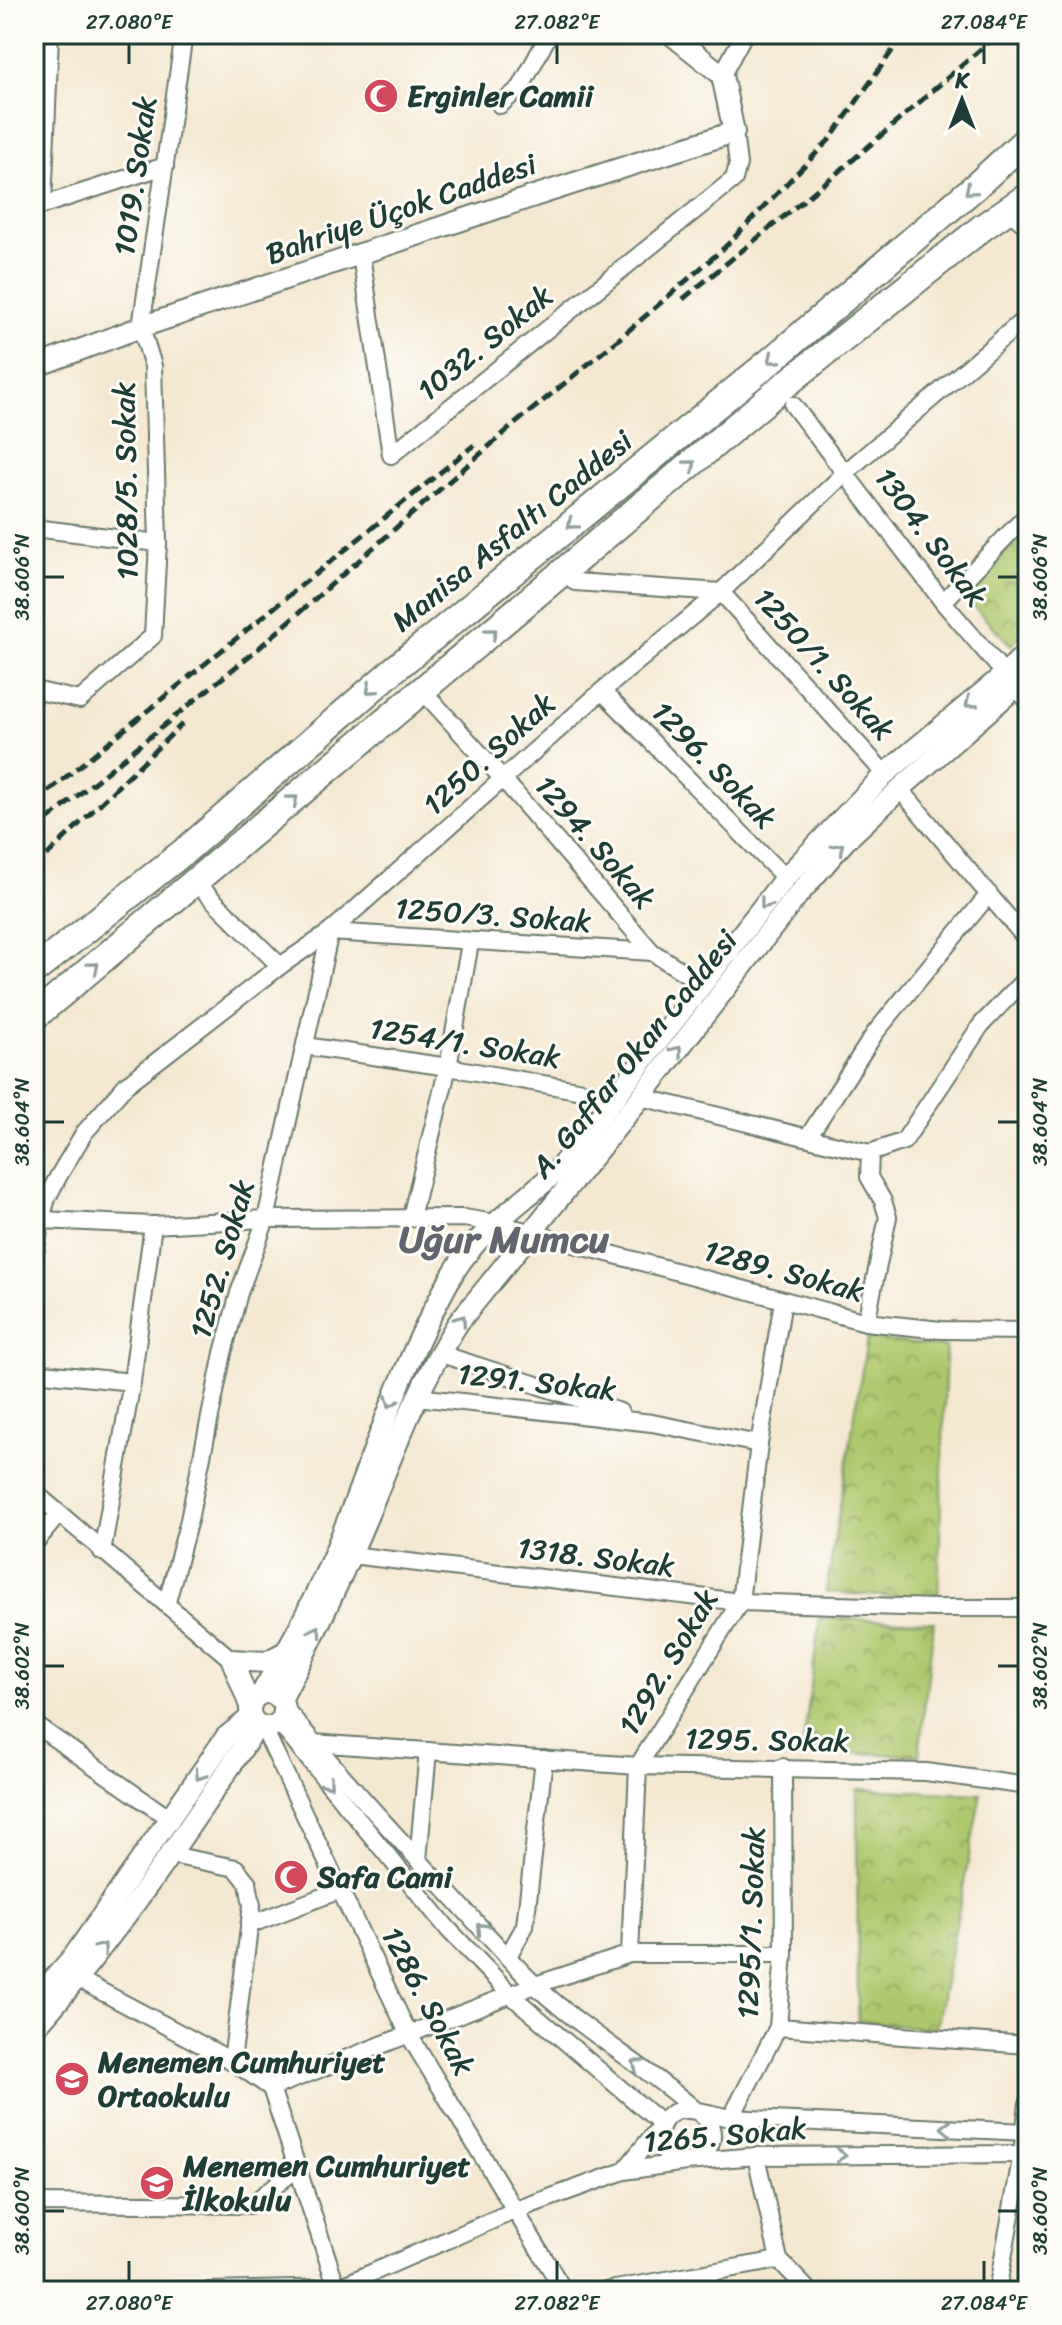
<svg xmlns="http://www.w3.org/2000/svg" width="1062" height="2325" viewBox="0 0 1062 2325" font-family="Sriracha,sans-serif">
<defs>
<pattern id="park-crowns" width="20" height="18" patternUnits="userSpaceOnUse" patternTransform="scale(2)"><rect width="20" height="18" fill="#aec76d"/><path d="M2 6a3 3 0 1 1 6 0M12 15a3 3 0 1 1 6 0" fill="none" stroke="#8da35a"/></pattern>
</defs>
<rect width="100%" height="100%" fill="#fdfcf7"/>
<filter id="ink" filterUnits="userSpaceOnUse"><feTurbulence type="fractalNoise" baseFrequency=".0125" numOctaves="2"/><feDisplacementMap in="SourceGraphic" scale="16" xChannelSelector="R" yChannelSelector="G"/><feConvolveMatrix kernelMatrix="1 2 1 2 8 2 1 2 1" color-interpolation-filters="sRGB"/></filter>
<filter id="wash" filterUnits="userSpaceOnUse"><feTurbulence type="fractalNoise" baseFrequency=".006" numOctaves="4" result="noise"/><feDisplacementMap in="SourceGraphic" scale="32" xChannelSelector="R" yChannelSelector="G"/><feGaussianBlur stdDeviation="1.8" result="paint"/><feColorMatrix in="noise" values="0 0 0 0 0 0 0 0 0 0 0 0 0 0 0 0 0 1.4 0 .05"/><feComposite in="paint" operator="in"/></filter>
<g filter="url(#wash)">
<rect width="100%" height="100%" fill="#f4e8d1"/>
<!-- park -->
<g fill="url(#park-crowns)" stroke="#668250" stroke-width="2">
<polygon points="1028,529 1028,628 1011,645 963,596"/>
<polygon points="867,1339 946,1347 938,1600 826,1592"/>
<polygon points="820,1618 934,1622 919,1755 802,1752"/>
<polygon points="857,1789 981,1794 936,2029 858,2021"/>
</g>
</g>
<g filter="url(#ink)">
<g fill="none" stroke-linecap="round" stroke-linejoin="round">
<!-- minor casing -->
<g stroke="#6a796b" stroke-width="20">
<g id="minor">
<polyline points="722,75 744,34"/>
<polyline points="500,105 521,87 549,34"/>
<polyline points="43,205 50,34"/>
<polyline points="34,208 165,166"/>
<polyline points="1006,209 1028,227"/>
<polyline points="361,255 391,455 734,179 738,164 734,132"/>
<polyline points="793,405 943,602 1028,701"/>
<polyline points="34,528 158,543"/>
<polyline points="575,582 721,592 885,774"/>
<polyline points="943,602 1028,514"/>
<polyline points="34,690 80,700 153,636 158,543 153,366 141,327 184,34"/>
<polyline points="423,691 503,779 652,952 701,983"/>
<polyline points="602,691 785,878"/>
<polyline points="900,789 1028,941"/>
<polyline points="195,882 280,966"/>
<polyline points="330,932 652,952"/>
<polyline points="305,1046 448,1067 616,1097"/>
<polyline points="641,1097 870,1153 869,1177 883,1201 888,1217 866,1322"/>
<polyline points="808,1137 875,1033 989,894"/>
<polyline points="870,1153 904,1141 981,1025 1028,976"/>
<polyline points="411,1217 448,1067 470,943"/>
<polyline points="41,1220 153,1225 266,1219 464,1218 495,1223 866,1322 941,1330 1028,1331"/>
<polyline points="34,1259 41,1220 47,1198 58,1177 84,1133 126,1085 280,966 330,932 602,691 721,592 846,472 1028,316"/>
<polyline points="438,1353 620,1412"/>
<polyline points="34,1372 132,1382 153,1225"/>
<polyline points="417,1397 652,1423 759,1444"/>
<polyline points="34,1492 232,1660"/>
<polyline points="34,1544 58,1515"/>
<polyline points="102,1552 132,1382"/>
<polyline points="351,1555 740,1602 935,1608 1028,1608"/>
<polyline points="167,1602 189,1520 223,1353 239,1293 266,1219 330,932"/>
<path d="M284,1707c52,64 108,125 165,186 28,30 56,63 86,92 49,46 107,79 158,123 6,5 13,9 17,17 9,20 -12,42 -33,35 -24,-7 -23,-42 1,-49 13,-4 39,5 53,7l297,14"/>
<polyline points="279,1723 448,1929 512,1996 662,2124 624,2171"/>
<polyline points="34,1724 170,1819"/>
<polyline points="263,1727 409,2035 564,2291"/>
<polyline points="313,1743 638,1766 926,1772 1028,1786"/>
<polyline points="171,1855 236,1868 248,1883 252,1905 232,2061"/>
<polyline points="418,1860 428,1751"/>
<polyline points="249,1925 340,1890"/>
<polyline points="630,1954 784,1954"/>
<polyline points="508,1956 525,1926 544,1759"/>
<polyline points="78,1979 232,2061 271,2088 535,1985 630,1954 638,1766 740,1602 759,1444 783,1301"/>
<polyline points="778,2027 1028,2045"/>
<polyline points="271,2088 338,2291"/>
<polyline points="731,2118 778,2027 784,1954 783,1767"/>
<polyline points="756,2156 779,2260"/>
<polyline points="34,2203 251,2205 296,2169"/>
<polyline points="779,2260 809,2291"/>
<polyline points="209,2291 337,2288 516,2210 624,2171 686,2162 756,2156 1028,2154"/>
<polyline points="604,2291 779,2260"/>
<polyline points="997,2291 1022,2154 1028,2103"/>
</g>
</g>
<!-- tertiary casing -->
<g stroke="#6a796b" stroke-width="24">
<g id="tertiary">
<polyline points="34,367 141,327 531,197 734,132 722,75 671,34"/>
<circle cx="267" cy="1710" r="17"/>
<path d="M261,1694c32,-52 60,-106 82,-162 29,-74 53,-149 89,-219 9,-17 18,-37 30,-53 26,-36 64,-61 97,-91l226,-291 100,-104 120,-100 23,-23"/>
<path d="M281,1700c31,-60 60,-121 86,-183 27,-66 52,-134 91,-194l183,-226 156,-201 48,-55 55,-52 128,-113"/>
<polyline points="250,1706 232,1660 266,1662 287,1651"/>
<polyline points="34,2001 74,1956 226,1737 251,1717"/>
<path d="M34,2029c84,-95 154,-199 224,-304"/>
</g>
</g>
<!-- trunk casing -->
<g stroke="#6a796b" stroke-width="30">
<g id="trunk">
<polyline points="34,971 186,850 397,667 773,359 977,185 1028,138"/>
<polyline points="34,1017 780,389 983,227 1028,196"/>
</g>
</g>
<!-- minor -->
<use href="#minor" stroke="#fff" stroke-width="16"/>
<!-- tertiary -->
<use href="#tertiary" stroke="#fff" stroke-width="20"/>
<!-- trunk -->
<use href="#trunk" stroke="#fff" stroke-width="26"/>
<!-- rail -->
<g stroke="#1f3d34" stroke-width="5" stroke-dasharray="12 6" stroke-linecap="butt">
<polyline points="683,299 854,159 998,34"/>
<polyline points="34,803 474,445"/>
<polyline points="34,831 259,648 511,427 620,338 724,248 831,138 904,34"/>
<polyline points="34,868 182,724"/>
</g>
</g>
<!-- one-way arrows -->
<defs><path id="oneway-chevron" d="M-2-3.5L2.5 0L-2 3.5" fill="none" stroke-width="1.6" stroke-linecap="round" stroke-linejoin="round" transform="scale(2)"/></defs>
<g stroke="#8f9e9a">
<use href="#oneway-chevron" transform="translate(970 190) rotate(139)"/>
<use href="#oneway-chevron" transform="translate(773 359) rotate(140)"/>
<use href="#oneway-chevron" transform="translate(691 465) rotate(-40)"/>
<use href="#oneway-chevron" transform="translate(572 524) rotate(141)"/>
<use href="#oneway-chevron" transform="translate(492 633) rotate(-40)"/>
<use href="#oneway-chevron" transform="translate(371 689) rotate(139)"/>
<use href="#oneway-chevron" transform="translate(970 703) rotate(140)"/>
<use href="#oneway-chevron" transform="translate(293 800) rotate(-40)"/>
<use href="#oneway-chevron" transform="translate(839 848) rotate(-48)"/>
<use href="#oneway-chevron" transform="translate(765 904) rotate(128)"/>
<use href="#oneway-chevron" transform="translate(94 967) rotate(-40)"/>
<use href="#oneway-chevron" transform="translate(677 1051) rotate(-52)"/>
<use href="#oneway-chevron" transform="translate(461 1320) rotate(-54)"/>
<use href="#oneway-chevron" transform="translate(391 1402) rotate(111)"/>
<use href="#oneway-chevron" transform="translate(316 1631) rotate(-65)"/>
<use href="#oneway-chevron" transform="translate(200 1775) rotate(124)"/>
<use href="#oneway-chevron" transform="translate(328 1783) rotate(51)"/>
<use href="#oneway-chevron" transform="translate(482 1928) rotate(-133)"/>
<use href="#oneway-chevron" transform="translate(102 1948) rotate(-53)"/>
<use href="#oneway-chevron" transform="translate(637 2064) rotate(-143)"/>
<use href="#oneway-chevron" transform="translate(946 2128) rotate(-178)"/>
<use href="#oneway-chevron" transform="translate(841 2155)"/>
</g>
</g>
<!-- ticks -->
<path fill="none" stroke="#1f3d34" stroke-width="3" d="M129,44v20M557,44v20M984,44v20M44,577h20M998,577h20M44,1122h20M998,1122h20M44,1666h20M998,1666h20M44,2211h20M998,2211h20M129,2261v20M557,2261v20M984,2261v20"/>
<!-- icons -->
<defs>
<g id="mosque-disc" transform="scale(1.8)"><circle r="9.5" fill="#d1495b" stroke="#fdfcf7"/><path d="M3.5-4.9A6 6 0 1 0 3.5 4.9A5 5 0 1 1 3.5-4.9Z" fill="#fff"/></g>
<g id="school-disc" transform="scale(1.8)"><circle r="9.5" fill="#d1495b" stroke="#fdfcf7"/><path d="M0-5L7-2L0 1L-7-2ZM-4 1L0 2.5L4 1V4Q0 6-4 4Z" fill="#fff"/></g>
</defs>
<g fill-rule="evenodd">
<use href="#mosque-disc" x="381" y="96"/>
<use href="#mosque-disc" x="291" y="1877"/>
<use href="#school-disc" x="72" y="2079"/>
<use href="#school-disc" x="157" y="2183"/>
</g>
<g text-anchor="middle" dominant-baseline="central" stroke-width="6" stroke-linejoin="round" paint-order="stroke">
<!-- poi labels -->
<g font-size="30" font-weight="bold" fill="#1f3d34" stroke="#fdfcf7" text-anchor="start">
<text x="407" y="96">Erginler Camii</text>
<text x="317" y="1877">Safa Cami</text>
<text x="98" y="2062">Menemen Cumhuriyet<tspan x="98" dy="34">Ortaokulu</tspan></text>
<text x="183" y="2166">Menemen Cumhuriyet<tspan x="183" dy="34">İlkokulu</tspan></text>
</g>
<!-- street labels -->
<g font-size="30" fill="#1f3d34" stroke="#fdfcf7">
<text transform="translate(135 176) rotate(-82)">1019. Sokak</text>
<text transform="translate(401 209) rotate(-19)">Bahriye Üçok Caddesi</text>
<text transform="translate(485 343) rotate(-39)">1032. Sokak</text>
<text transform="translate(126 481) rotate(-91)">1028/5. Sokak</text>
<text transform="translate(512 531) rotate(-39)">Manisa Asfaltı Caddesi</text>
<text transform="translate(931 537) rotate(53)">1304. Sokak</text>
<text transform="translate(824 664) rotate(48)">1250/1. Sokak</text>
<text transform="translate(489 754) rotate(-42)">1250. Sokak</text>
<text transform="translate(714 765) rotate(46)">1296. Sokak</text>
<text transform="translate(595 842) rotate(49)">1294. Sokak</text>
<text transform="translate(493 915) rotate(4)">1250/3. Sokak</text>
<text transform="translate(465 1043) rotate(9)">1254/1. Sokak</text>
<text transform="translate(634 1054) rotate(-51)">A. Gaffar Okan Caddesi</text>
<text transform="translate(222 1259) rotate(-74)">1252. Sokak</text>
<text transform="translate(784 1271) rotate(15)">1289. Sokak</text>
<text transform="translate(537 1382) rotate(6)">1291. Sokak</text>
<text transform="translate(596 1557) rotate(7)">1318. Sokak</text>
<text transform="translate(668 1662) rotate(-59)">1292. Sokak</text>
<text transform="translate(767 1740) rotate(1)">1295. Sokak</text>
<text transform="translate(751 1923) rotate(-88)">1295/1. Sokak</text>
<text transform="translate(428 2001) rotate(62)">1286. Sokak</text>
<text transform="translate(725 2135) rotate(-5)">1265. Sokak</text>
</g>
<!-- district labels -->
<g font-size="38" font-weight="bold" fill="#61656d" stroke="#fdfcf7">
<text x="504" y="1239">Uğur Mumcu</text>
</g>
</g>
<!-- margin -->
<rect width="1062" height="2325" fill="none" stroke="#fdfcf7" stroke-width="88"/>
<!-- north arrow -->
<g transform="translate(962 100)" stroke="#fdfcf7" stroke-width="6" paint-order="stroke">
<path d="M0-6L14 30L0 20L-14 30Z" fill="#1f3d34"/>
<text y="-12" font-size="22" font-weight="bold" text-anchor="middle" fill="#1f3d34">K</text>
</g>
<rect x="44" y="44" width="974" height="2237" fill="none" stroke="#1f3d34" stroke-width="3"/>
<g font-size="20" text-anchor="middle" fill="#1f3d34">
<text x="129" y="29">27.080°E</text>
<text x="557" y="29">27.082°E</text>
<text x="984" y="29">27.084°E</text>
<text transform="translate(22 577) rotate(-90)" y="7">38.606°N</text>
<text transform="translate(1040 577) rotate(-90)" y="7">38.606°N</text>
<text transform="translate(22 1122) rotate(-90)" y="7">38.604°N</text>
<text transform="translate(1040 1122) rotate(-90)" y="7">38.604°N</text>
<text transform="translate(22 1666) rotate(-90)" y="7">38.602°N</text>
<text transform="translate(1040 1666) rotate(-90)" y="7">38.602°N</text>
<text transform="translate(22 2211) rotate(-90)" y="7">38.600°N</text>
<text transform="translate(1040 2211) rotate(-90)" y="7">38.600°N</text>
<text x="129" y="2310">27.080°E</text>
<text x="557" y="2310">27.082°E</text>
<text x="984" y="2310">27.084°E</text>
</g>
</svg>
